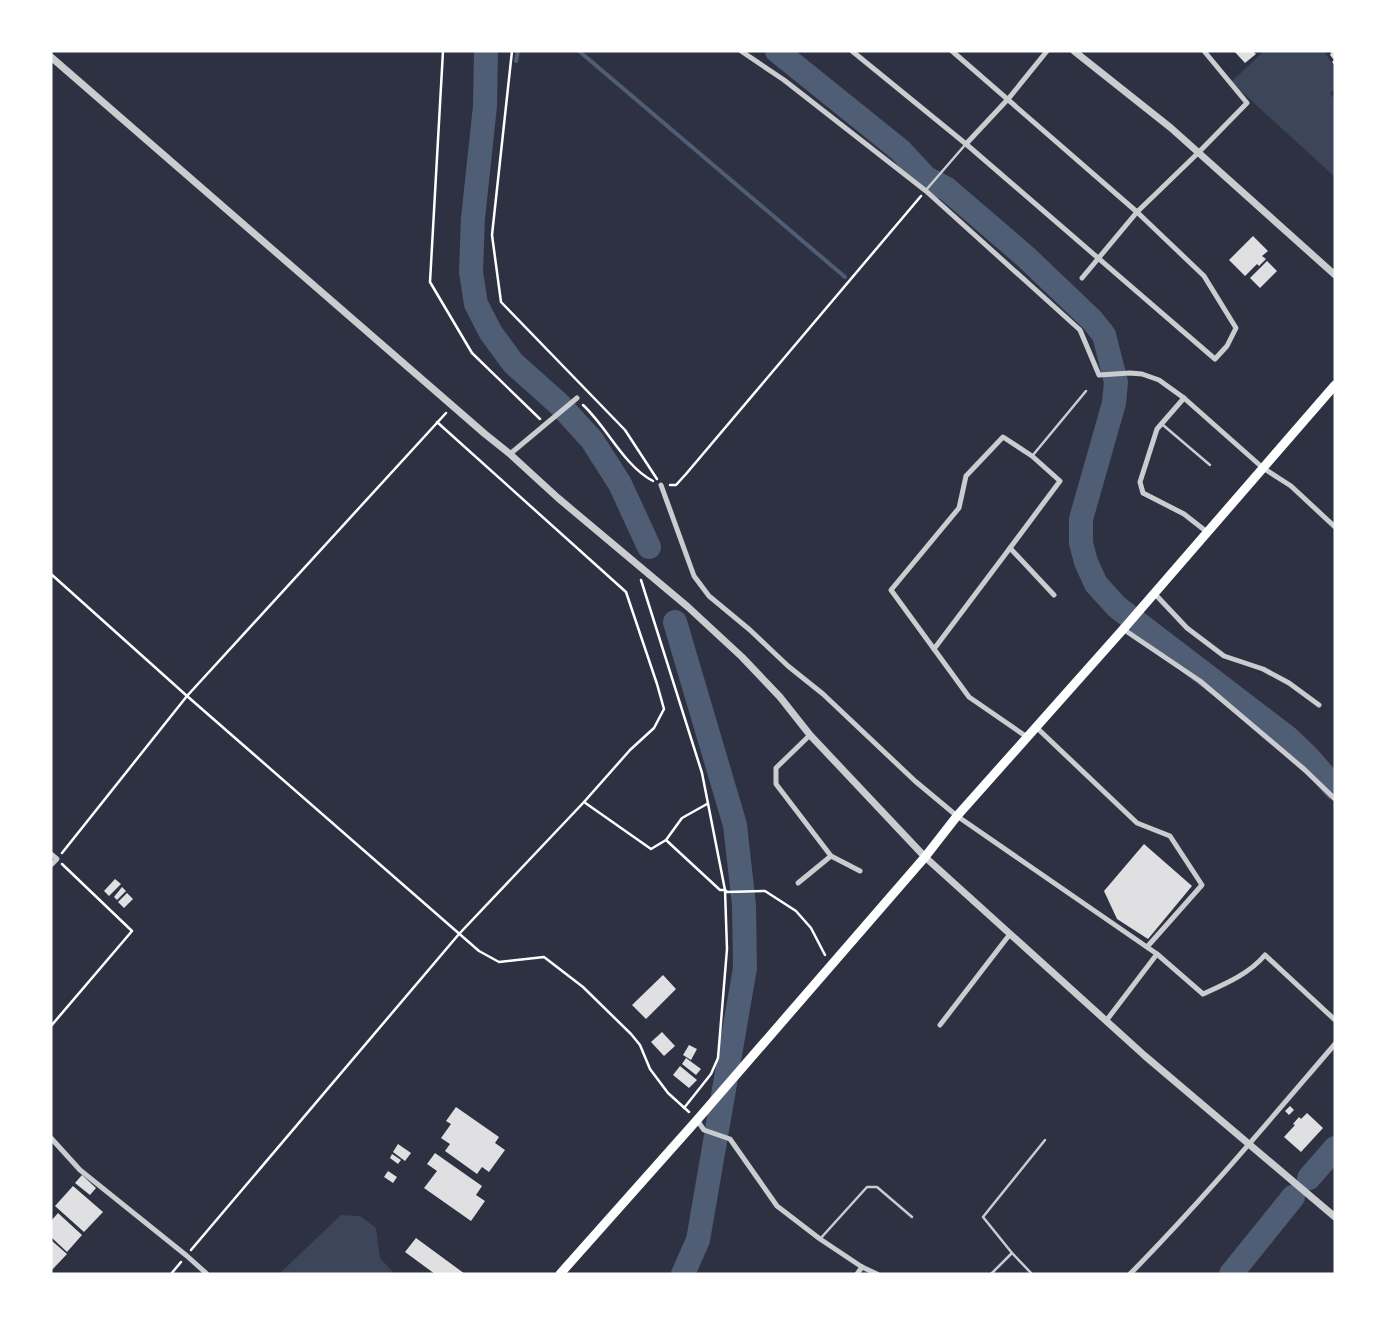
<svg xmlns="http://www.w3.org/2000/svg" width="1386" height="1325" viewBox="0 0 1386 1325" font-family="'Space Grotesk',sans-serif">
<rect width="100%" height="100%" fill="#2d3142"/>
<!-- green -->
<g fill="#3c4559">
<polygon points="1264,51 1324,51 1335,68 1335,88 1330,94 1335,99 1335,177 1231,82"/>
<polygon points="341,1215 360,1216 376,1228 380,1258 395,1274 279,1274"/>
</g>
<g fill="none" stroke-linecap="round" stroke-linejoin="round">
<!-- stream -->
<g stroke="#4f5d75" stroke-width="4">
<polyline points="579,51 845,277"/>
<polyline points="516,61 518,51"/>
</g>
<!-- river -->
<g stroke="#4f5d75" stroke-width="24">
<polyline points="486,51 485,106 473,218 471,272 476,304 491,333 513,363 560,405 592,440 620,484 649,547"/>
<polyline points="777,51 900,150 926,178 947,189 1026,257 1092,320 1104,335 1116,382 1114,403 1081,519 1081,543 1086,562 1096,584 1117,607 1287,737 1309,758 1335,788"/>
<polyline points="675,622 735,825 744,905 745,968 698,1240 683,1274"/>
<polyline points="1309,1178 1335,1148"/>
<polyline points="1231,1274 1293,1197"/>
</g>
</g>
<!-- building -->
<g fill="#e0e0e3">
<polygon points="1234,51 1253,51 1256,54 1245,63"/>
<polygon points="1330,51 1335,51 1335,66 1332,62 1334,60 1330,55 1331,53"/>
<polygon points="1253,236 1268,251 1262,256 1266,259 1259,266 1257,264 1245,276 1229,260"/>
<polygon points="1267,261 1277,271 1260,288 1250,278"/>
<polygon points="1144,844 1192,886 1148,939 1117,919 1104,891"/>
<polygon points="115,879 121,884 109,896 104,891"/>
<polygon points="122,887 126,891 117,900 114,897"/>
<polygon points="127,893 133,899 124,908 118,902"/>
<polygon points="663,975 676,989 646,1019 632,1005"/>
<polygon points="662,1032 675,1046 664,1056 651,1042"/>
<polygon points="689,1045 697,1049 691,1060 683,1055"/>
<polygon points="686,1058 701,1069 696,1075 682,1064"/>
<polygon points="680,1066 697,1080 689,1088 673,1075"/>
<polygon points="1290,1106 1294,1110 1289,1115 1285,1111"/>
<polygon points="456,1107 499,1137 495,1143 505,1150 489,1172 482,1167 477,1174 445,1151 450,1144 441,1138 451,1124 446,1121"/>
<polygon points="1307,1113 1323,1128 1301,1152 1284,1137 1295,1125 1293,1124 1299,1117 1301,1119"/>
<polygon points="398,1144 411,1153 405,1161 393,1152"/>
<polygon points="435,1153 482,1186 476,1195 485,1201 471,1221 424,1188 437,1171 427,1164"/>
<polygon points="392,1154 401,1160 398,1164 390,1158"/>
<polygon points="388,1171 397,1177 393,1183 384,1177"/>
<polygon points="82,1175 96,1188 90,1195 75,1183"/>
<polygon points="73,1186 103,1212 84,1232 55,1206"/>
<polygon points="58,1213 82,1235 67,1252 51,1237 51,1221"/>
<polygon points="416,1238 465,1274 435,1274 405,1252"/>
<polygon points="51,1240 67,1254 51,1271"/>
</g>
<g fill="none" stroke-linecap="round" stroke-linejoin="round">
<!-- path -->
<g stroke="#fff" stroke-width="2.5">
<polyline points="443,51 430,282 472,353 540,419"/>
<polyline points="512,51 492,235 501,302 625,430 657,479"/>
<path d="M583,405c24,22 41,61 70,76"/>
<polyline points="670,485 676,485 686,474 921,196"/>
<polyline points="51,574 187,696 479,951 499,962 544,957 583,987 631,1034 640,1045 650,1069 668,1093 689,1112"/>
<polyline points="641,580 702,773 725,890 727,949 718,1058 711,1074 684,1108"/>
<polyline points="584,802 651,849 666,840 682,818 707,804"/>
<polyline points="666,840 720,890 725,890"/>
<polyline points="62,853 187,696 446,413"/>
<polyline points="725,890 727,892 765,891 796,911 811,928 825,955"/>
<polyline points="51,1026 132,931 62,864"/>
<polyline points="191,1250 459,934 584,802 630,750 654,728 664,709 657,684 626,592 437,422"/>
<polyline points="171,1274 181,1262"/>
</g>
<!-- service -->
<g stroke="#caccd0" stroke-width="2.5">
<polyline points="926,190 965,145"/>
<polyline points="1163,425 1210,465"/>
<polyline points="1033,455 1086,391"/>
<polyline points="820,1239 867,1187 877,1187 912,1217"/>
<polyline points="991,1274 1012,1253"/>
<polyline points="1032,1274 1012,1253 983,1217 1045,1140"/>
</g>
<!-- minor -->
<g stroke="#caccd0" stroke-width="5">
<polyline points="741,51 784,80 926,191 1080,330 1099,375 1130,373 1142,374 1159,380 1184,398 1263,468 1291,486 1335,527"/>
<polyline points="852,51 966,144 1215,359 1227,346 1236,328 1204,276 1137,212 952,51"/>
<polyline points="966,144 1009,98 1047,51"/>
<polyline points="1082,278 1137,212 1198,153 1247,103 1204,51"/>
<polyline points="1184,398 1157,429 1140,482 1143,493 1184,514 1207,532"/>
<polyline points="510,454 577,398"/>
<path d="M661,485l33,91 15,20 41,34 38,36 35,28 92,87 42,35 200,138 46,40c22,-10 46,-20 62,-39l70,65"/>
<polyline points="1154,593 1187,628 1224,656 1263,669 1289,683 1319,705"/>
<polyline points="1123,629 1200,681 1305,770 1335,799"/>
<polyline points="934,649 891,590 959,508 966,476 1003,437 1032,456 1060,481 1010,548"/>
<polyline points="1036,727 1137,823 1170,836 1202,885 1147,947"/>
<polyline points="810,735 776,768 776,784 831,856 860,871"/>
<polyline points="1027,737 969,697 934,649 1010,548 1054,595"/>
<polyline points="51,854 57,859 51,865"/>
<polyline points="798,883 831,856"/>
<polyline points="1106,1021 1157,954"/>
<polyline points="940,1025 1010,934"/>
<polyline points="697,1120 704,1130 730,1139 777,1206 820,1239 862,1267 877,1274"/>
<polyline points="51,1138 80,1170 187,1256 207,1274"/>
<polyline points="857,1274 862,1267"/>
<path d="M1130,1274c72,-73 138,-152 205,-230"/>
</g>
<!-- tertiary -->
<g stroke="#caccd0" stroke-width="7">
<polyline points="1074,51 1171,128 1335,275"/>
<polyline points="51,57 485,434 510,454 558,498 688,607 742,657 780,697 810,735 925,857 1145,1056 1335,1217"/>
</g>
<!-- primary -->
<polyline stroke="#fff" stroke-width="9" points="560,1274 697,1120 925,857 957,816 1126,626 1335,385"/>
</g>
<!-- border -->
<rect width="1386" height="1325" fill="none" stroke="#ffffff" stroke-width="105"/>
</svg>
